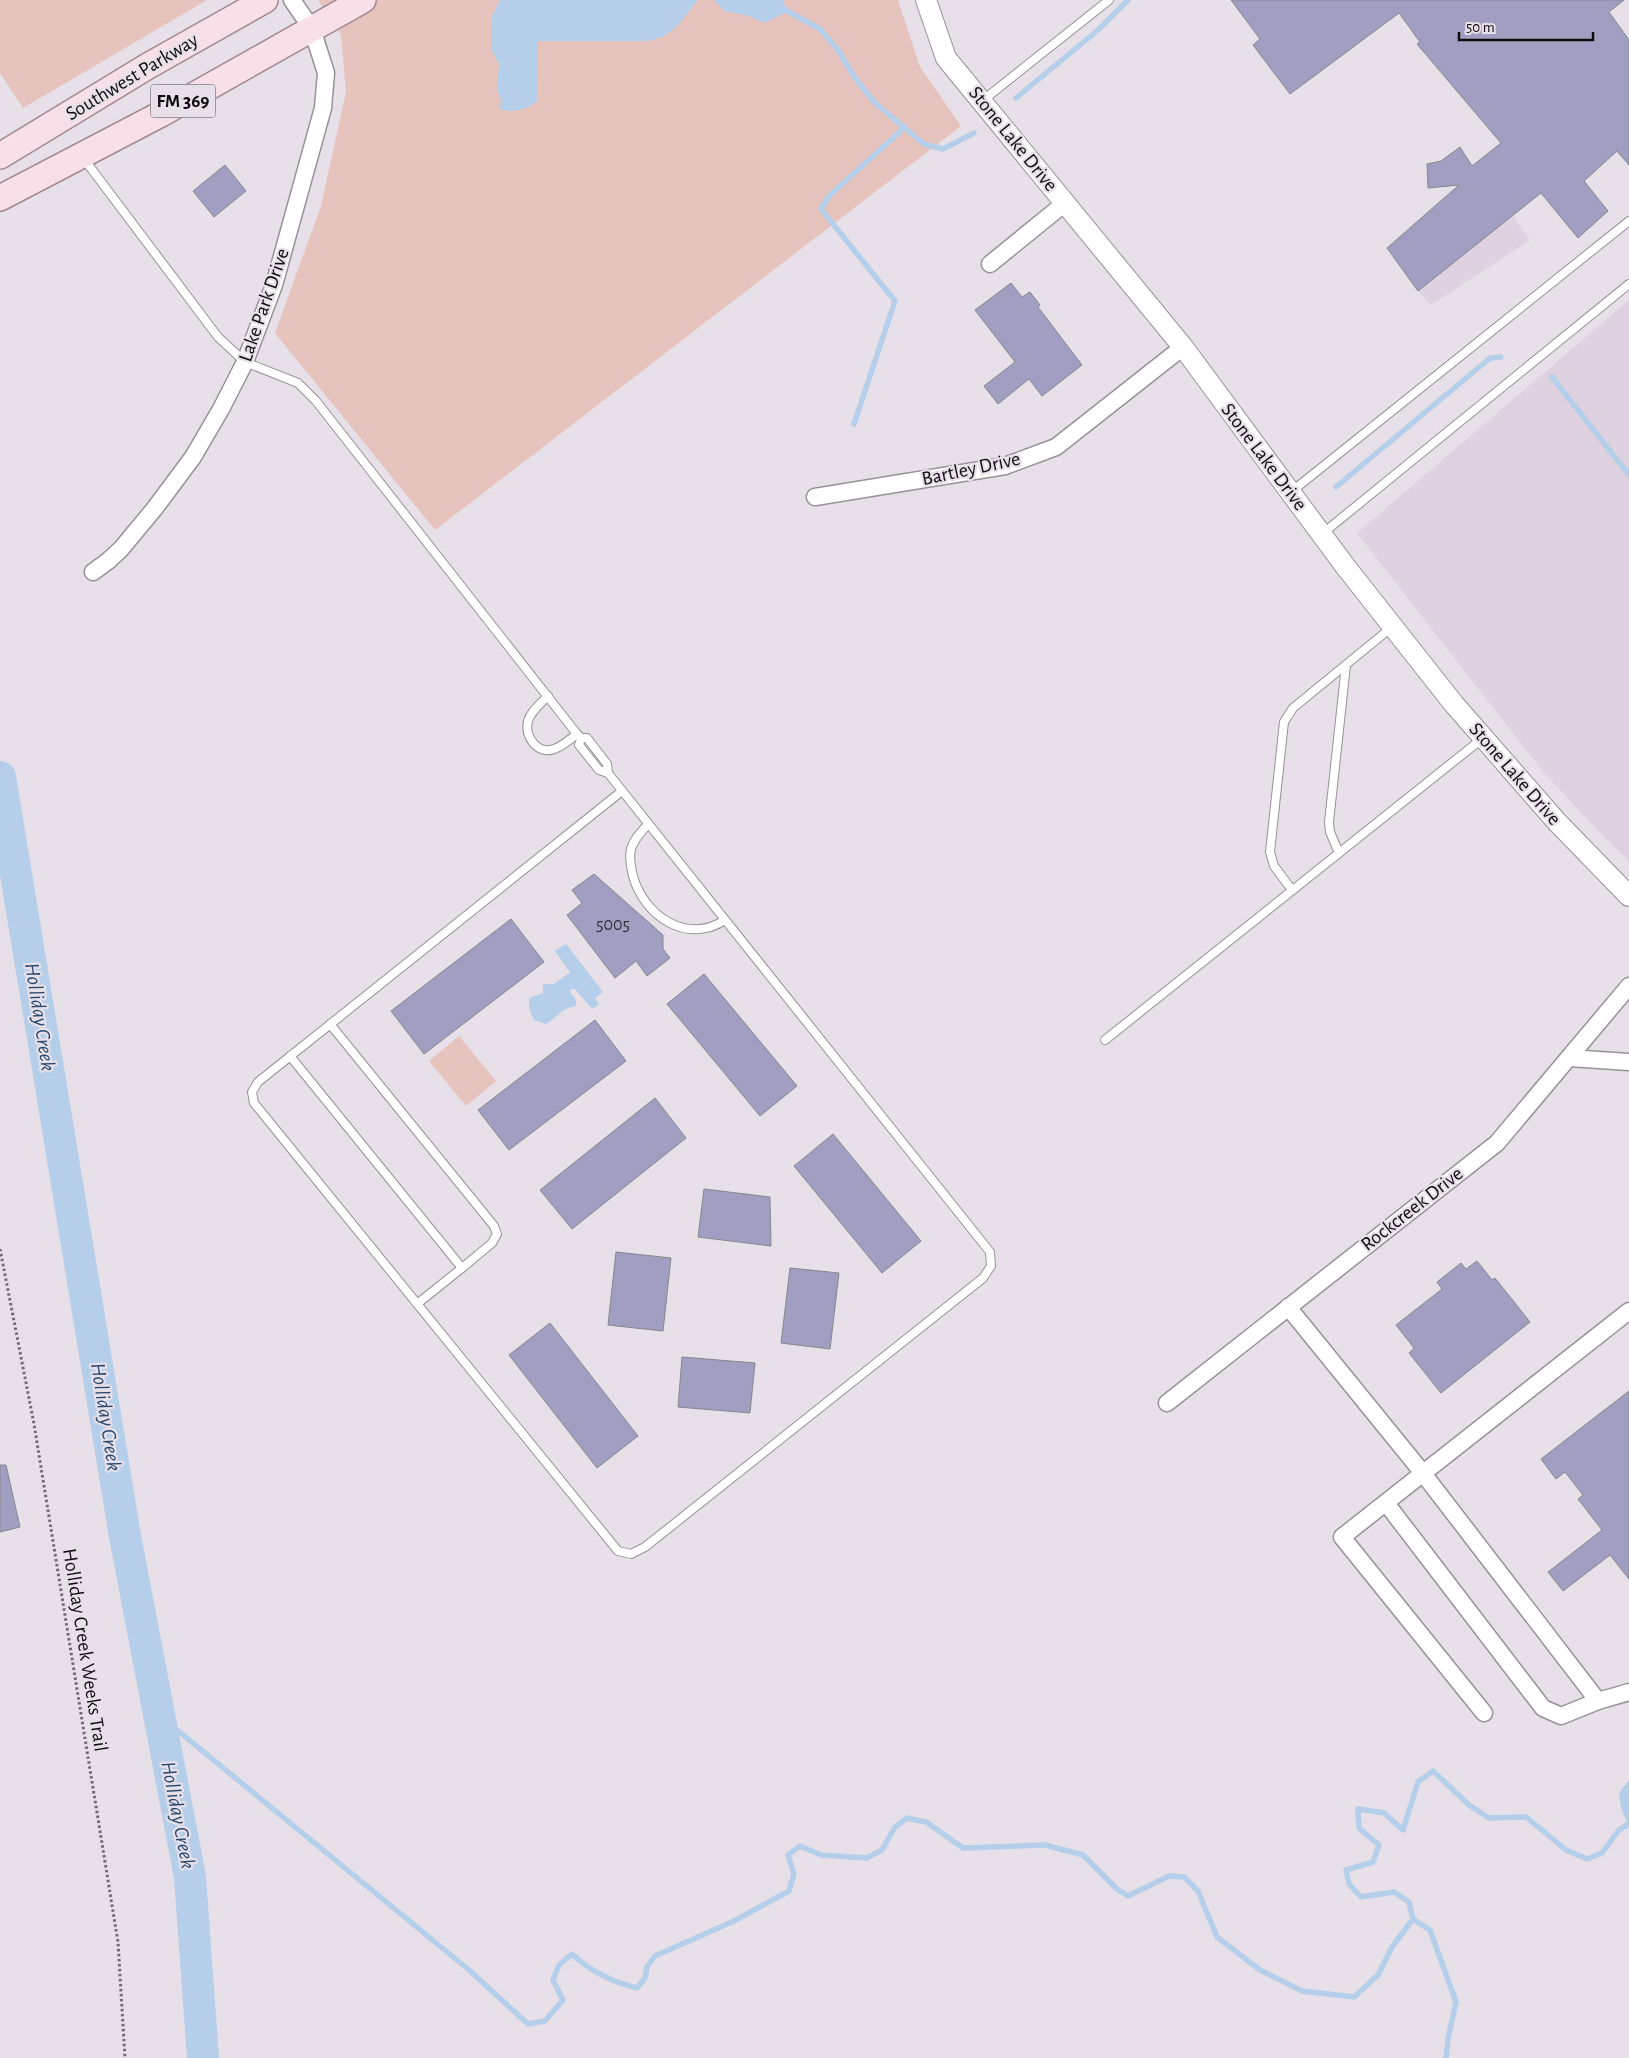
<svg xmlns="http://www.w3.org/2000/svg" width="1629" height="2058" viewBox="0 0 1629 2058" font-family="'Alegreya Sans',sans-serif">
<rect width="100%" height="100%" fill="#e7e0e8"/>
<!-- built -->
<g fill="#ded2e0">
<polygon points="1513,216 1530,240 1431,305 1418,291"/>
<polygon points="1629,300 1629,861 1602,835 1544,773 1357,533"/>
</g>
<!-- green -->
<g fill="#e6c3bc">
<polygon points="0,0 207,0 23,108 0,73"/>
<polygon points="318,0 898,0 920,67 961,126 435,530 275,333 321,206 346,92 341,35"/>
<polygon points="459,1036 496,1081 466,1106 429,1061"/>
</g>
<!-- water -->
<g fill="#b5ceea">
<path d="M500,0h198c-16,19 -24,37 -50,41h-110l-1,60c-9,8 -25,13 -37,8l1,-9 -4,-10 2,-26 -8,-15 1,-33z"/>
<polygon points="714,0 784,0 785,13 764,23 749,16 724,11"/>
<path d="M566,944l37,48 -8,6 4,6 -7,5 -17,-20h-4l-1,3 6,8v6c-16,3 -17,10 -30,18l-12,-4 -5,-11v-11l14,-5v-9h11l16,-12 -15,-21z"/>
<polygon points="1629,1780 1629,1827 1621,1808 1619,1793"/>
</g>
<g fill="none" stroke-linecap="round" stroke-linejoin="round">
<!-- stream -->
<g stroke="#b5ceea" stroke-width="5.5">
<polyline points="778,6 820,29 838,50 855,78 875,103 924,144 943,149 974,133"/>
<polyline points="1016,98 1098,30 1128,0"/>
<polyline points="1552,377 1629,475"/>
<polyline points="854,424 895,301 821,209 829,196 905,127"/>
<polyline points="1336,487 1490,358 1501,357"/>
<path d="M160,1716l309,254 59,54 17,-3 18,-21 -10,-20 6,-15 13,-11c18,17 41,28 65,34l8,-10 2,-11 8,-11 79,-35 55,-30 5,-17 -6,-19 12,-9 21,9 46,3 15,-8 13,-23 12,-9 19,4 37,26 82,-3 38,10 34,34 11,7 41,-20 15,1 14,14 19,46 43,33 42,21 52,6 24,-22 14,-28 21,-28 17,11 26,72 -8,37 -2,19"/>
<polyline points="1413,1919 1409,1902 1394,1892 1361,1897 1349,1884 1346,1870 1373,1862 1379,1845 1359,1828 1358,1809 1384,1813 1403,1830 1418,1782 1433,1771 1469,1805 1489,1818 1526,1817 1566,1850 1587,1859 1602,1853 1618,1831 1629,1823"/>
</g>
<!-- river -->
<polyline stroke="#b5ceea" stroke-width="32" points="0,777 125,1536 190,1877 203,2058"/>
</g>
<!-- building -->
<g fill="#a19fc1" stroke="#86868e">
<polygon points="1231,0 1624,0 1609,12 1629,40 1629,165 1617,151 1584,181 1608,211 1578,238 1541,193 1418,291 1387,248 1459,185 1428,188 1427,164 1441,161 1460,147 1472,166 1501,143 1417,44 1420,42 1399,13 1290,94 1253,45 1260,39"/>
<polygon points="225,165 246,191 214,217 193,191"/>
<polygon points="1011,283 1022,297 1030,292 1040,305 1038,307 1082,365 1042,396 1029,379 998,404 984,386 1015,362 975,310"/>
<polygon points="594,874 663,935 663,949 670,958 647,976 636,961 615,978 567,915 582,903 572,890"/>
<polygon points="511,919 544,962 424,1054 391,1011"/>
<polygon points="704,974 797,1086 760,1116 667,1004"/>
<polygon points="595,1020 626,1061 509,1150 478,1110"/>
<polygon points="655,1098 686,1138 572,1229 540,1190"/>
<polygon points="833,1134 921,1241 882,1273 794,1166"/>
<polygon points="704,1189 770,1197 771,1246 698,1237"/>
<polygon points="616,1252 671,1258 663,1331 608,1325"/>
<polygon points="1477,1261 1492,1280 1495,1278 1530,1322 1441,1393 1409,1353 1414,1348 1396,1325 1442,1289 1437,1282 1461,1263 1466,1269"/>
<polygon points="790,1268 839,1273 830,1349 781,1343"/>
<polygon points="550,1323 638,1436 597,1468 509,1355"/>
<polygon points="682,1357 755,1363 750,1413 678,1407"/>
<polygon points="1629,1391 1629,1579 1610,1555 1563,1591 1548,1572 1602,1530 1578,1499 1583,1495 1565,1472 1556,1479 1541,1459"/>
<polygon points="0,1465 6,1465 20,1527 0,1532"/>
</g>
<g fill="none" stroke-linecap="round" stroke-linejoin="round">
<!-- service casing -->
<g stroke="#979198" stroke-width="10">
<g id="service">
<polyline points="982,101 1109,0"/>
<polyline points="84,159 218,337 245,362 298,383 316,401 577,734 581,738 587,738 607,764 608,773 990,1252 991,1266 983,1278 645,1547 631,1554 618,1551 254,1103 252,1092 258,1082 622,791"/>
<polyline points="1291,492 1629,221"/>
<polyline points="1322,534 1629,284"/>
<path d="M548,696c-7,7 -17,15 -20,25 -4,16 10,34 26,28 9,-3 16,-10 23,-15"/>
<polyline points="581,738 579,745 599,770 608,773"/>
<path d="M648,824c-7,8 -14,15 -17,25 -2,8 0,19 2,27 11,40 54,69 92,44"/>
<polyline points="1339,853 1330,832 1329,822 1346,665"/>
<polyline points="1292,890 1274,866 1270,852 1284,722 1293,708 1392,627"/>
<polyline points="330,1024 494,1226 497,1234 492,1243 462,1268"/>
<polyline points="1105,1040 1483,738"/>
<polyline points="290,1056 462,1268 417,1304"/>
</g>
</g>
<!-- minor casing -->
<g stroke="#979198" stroke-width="19">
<g id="minor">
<polyline points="990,264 1065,203"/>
<polyline points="815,497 1005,466 1056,447 1183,347"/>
<polyline points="93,572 108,561 121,549 155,508 193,457 221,409 245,362 274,285 323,108 326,73 312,29 292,0"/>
<polyline points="1569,1058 1629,1062"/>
<polyline points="1288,1307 1422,1472 1598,1701"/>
<polyline points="1167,1403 1497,1143 1629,986"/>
<polyline points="1386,1503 1543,1708 1561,1716 1598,1701 1629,1692"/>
<polyline points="1484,1713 1342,1537 1629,1311"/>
</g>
</g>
<!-- tertiary casing -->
<g stroke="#979198" stroke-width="22">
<polyline id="tertiary" points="926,0 946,58 1183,347 1345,566 1453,703 1557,822 1629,896"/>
</g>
<!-- primary casing -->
<g stroke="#a28891" stroke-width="28">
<g id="primary">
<polyline points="0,156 148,66 265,0"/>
<polyline points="0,198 161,114 363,0"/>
</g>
</g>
<!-- path -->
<polyline stroke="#6f6b70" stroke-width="3" stroke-dasharray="2.5 2.5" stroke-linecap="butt" points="0,1249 34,1424 118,1942 125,2058"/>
<!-- service -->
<use href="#service" stroke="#fff" stroke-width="8"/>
<!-- minor -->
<use href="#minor" stroke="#fff" stroke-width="16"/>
<!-- tertiary -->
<use href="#tertiary" stroke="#fff" stroke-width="20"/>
<!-- primary -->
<use href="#primary" stroke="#f8e0e8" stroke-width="25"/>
</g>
<g text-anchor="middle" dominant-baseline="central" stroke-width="4.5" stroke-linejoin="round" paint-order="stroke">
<!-- number labels -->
<g font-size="18" fill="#32303a">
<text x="613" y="925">5005</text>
</g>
<!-- shield labels -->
<rect fill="#e7e0e8" stroke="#4e4b4f" stroke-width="1" x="150.5" y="84.5" width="65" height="33" rx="4"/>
<g font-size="19" font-weight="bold" fill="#0d0b0d">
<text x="183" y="101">FM 369</text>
</g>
<!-- street labels -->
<g font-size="20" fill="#0d0b0d" stroke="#e7e0e8">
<text transform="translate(132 77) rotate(-31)">Southwest Parkway</text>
<text transform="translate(1013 139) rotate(51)">Stone Lake Drive</text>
<text transform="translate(264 305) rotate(-71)">Lake Park Drive</text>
<text transform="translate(1264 457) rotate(53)">Stone Lake Drive</text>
<text transform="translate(971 469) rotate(-12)">Bartley Drive</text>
<text transform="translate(1515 774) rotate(49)">Stone Lake Drive</text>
<text transform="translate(1412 1209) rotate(-38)">Rockcreek Drive</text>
<text transform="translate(85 1650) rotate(81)">Holliday Creek Weeks Trail</text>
</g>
<!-- water labels -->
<g font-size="21" font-style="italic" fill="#26486f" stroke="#e7e0e8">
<text transform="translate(40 1017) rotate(81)">Holliday Creek</text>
<text transform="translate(106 1417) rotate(81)">Holliday Creek</text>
<text transform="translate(178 1815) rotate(79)">Holliday Creek</text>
</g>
</g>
<!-- scale -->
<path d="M1459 32v8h134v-8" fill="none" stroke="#0d0b0d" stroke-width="2.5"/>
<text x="1466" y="32" font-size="15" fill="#0d0b0d" stroke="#e7e0e8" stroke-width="4" paint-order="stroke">50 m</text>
</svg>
